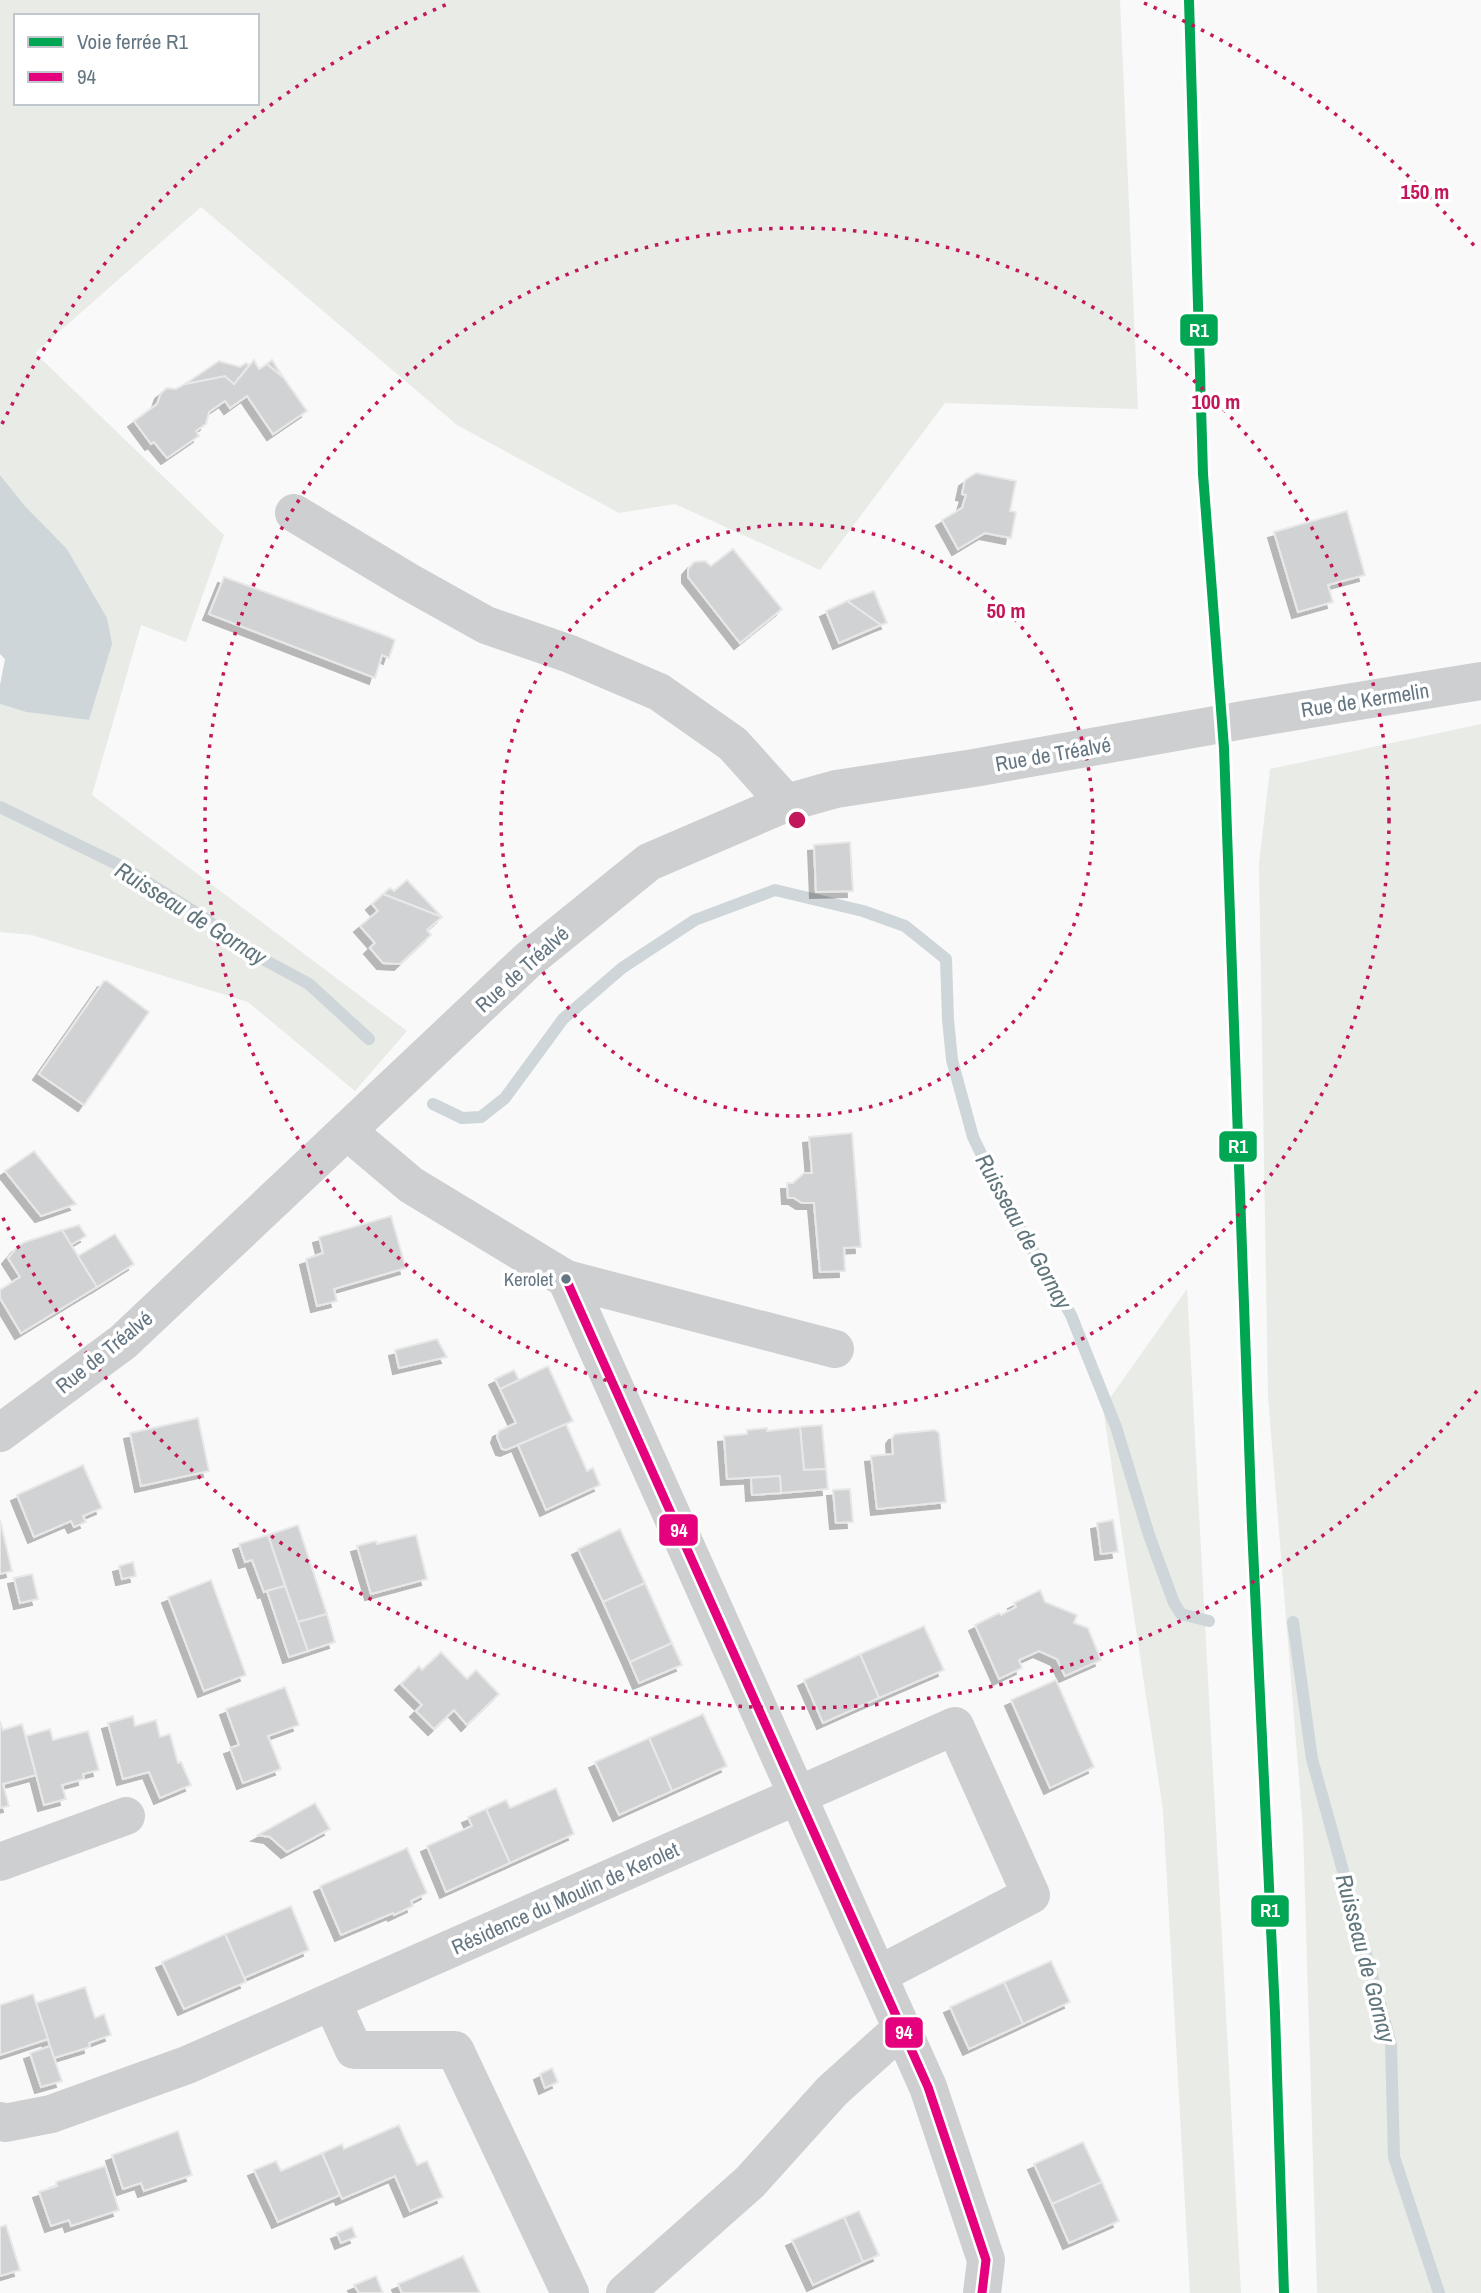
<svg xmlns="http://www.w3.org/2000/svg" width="1481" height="2293" viewBox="0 0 1481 2293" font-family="'Archivo Narrow',sans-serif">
<defs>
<filter id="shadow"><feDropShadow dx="-6" dy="6" stdDeviation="0" flood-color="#0004"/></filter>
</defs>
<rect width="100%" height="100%" fill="#f9f9f9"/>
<!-- green -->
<g fill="#e8ebe6" fill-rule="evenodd">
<path d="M0,0h1120l18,409 -193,-6 -125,167 -145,-66 -56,9 -162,-88 -256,-218 -166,146 189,182 -38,107 -45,-17 -49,170 315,236 -52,60 -107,-89 -216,-67 -32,-3v-228l26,8 63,8 10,-36 8,-66 -40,-69 -42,-43 -25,-31zM16,16h241v87h-241z"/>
<polygon points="1481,724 1481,2293 1317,2293 1303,1828 1268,1396 1259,864 1270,769"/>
<polygon points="1187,1289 1241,2293 1190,2293 1163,1810 1103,1408"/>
</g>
<!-- water -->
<polygon fill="#ced6d9" points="0,475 25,506 67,549 107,618 112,644 89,720 26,712 0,704 0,685 5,659 0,654"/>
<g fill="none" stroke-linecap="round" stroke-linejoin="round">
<!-- stream -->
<g stroke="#ced6d9" stroke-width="12">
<polyline points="0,807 123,867 203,917 248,951 309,984 369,1039"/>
<polyline points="433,1104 462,1118 481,1117 505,1098 563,1019 622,968 695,920 775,890 863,911 905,926 946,959 948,1019 952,1060 973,1137 1002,1197 1071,1315 1116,1427 1149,1535 1174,1603 1181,1614 1209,1621"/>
<polyline points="1293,1622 1312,1759 1391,2044 1394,2157 1439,2293"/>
</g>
</g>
<!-- building -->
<g fill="#d0d2d3" stroke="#e8e8e8" stroke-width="2" filter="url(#shadow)">
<polygon points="254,360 259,369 267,364 283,377 307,411 273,434 247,396 230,408 225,401 209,412 206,424 196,431 199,436 167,458 154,442 151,444 134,421 157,404 161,393 167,388 176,389 185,384 225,376 234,384"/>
<polygon points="272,360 283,377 267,364"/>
<polygon points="219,361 240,367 246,363 249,365 234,384 225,376 185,384"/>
<polygon points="976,473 1016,481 1010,511 1016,512 1011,538 985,533 958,549 942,520 962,508 966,495 962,494 965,480"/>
<polygon points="1347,511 1365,575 1328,585 1333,602 1298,612 1274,532"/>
<polygon points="733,549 782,609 740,643 688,577 688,569 694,562 705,561 711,566"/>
<polygon points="224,577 389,637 395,640 389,658 382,655 375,678 209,614"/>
<polygon points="874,591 887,623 881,625 847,601"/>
<polygon points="847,601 881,625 839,643 826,611"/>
<polygon points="850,842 853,891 816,892 814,845"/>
<polygon points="407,880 442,917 383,894 390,888 394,891"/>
<polygon points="383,894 442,917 427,930 431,935 400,964 383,963 370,948 375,943 360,926 378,911 372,904"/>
<polygon points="104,981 107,981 149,1012 84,1105 39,1074"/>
<polygon points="852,1133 861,1247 844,1248 845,1271 820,1272 814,1203 802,1203 794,1198 788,1198 787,1183 793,1183 804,1173 812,1173 809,1137"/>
<polygon points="34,1151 76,1204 41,1216 5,1171"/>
<polygon points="391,1216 406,1268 334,1289 337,1301 317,1306 306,1259 323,1253 319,1237"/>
<polygon points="79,1225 86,1236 71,1245 62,1230"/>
<polygon points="62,1230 97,1287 21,1333 0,1298 0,1290 20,1277 8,1258 18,1246 25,1242"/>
<polygon points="115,1234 134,1264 97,1287 78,1256"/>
<polygon points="437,1339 447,1357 399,1368 395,1350"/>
<polygon points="548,1366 573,1421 506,1450 502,1449 497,1437 499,1431 516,1423 500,1389"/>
<polygon points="514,1370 519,1380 500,1389 495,1379"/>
<polygon points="198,1418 209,1471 141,1486 130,1433"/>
<polygon points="566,1424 587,1471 593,1468 600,1485 546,1510 518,1445"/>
<polygon points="822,1425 826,1469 804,1470 800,1427"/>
<polygon points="800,1427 804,1470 826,1469 828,1489 781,1493 780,1476 727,1479 724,1436 747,1434 747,1430 767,1428 767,1431"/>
<polygon points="935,1430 939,1433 946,1502 877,1509 871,1456 893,1454 892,1438 895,1434"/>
<polygon points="83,1465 102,1508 83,1516 86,1522 74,1527 71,1521 34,1537 17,1495"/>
<polygon points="780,1476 781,1493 752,1495 751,1478"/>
<polygon points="850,1489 853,1522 836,1523 833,1490"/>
<polygon points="0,1520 12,1571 0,1574"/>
<polygon points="1113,1520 1118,1552 1101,1554 1097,1523"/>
<polygon points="298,1525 327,1614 298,1622 268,1535"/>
<polygon points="620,1529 645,1583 603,1602 578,1549"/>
<polygon points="268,1535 285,1586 264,1592 252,1560 245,1562 239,1544"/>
<polygon points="416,1535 427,1579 371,1594 357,1546 376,1541 377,1544"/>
<polygon points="133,1562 136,1576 122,1579 119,1566"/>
<polygon points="32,1574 38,1599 20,1603 14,1578"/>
<polygon points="211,1580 246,1675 204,1691 168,1597"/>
<polygon points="645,1583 672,1643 630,1662 603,1602"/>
<polygon points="285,1586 308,1651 289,1657 267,1591"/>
<polygon points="1040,1590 1045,1602 1077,1615 1074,1623 1088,1628 1101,1660 1065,1676 1057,1659 1039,1651 1019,1660 1022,1668 999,1679 975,1625 999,1613 1001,1615 1016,1607 1014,1603"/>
<polygon points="327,1614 335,1642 308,1651 298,1622"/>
<polygon points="924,1626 944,1670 879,1698 860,1654"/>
<polygon points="672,1643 682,1665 639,1683 630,1662"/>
<polygon points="441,1652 467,1679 476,1670 499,1694 467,1725 454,1710 434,1729 416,1711 422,1705 401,1684 419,1666 422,1670"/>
<polygon points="860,1654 879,1698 823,1723 804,1680"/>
<polygon points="1056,1680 1094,1767 1050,1788 1011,1700"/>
<polygon points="285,1687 299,1725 268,1736 281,1769 243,1783 230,1748 239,1745 226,1709"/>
<polygon points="703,1714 727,1766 672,1791 649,1738"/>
<polygon points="133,1716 135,1726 156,1720 160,1737 170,1734 178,1763 181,1762 191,1785 160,1798 149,1772 123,1779 108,1723"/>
<polygon points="0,1721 3,1730 22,1724 36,1775 3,1784 9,1806 0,1808"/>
<polygon points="50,1729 53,1740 88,1731 99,1770 83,1774 84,1779 62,1785 66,1799 44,1805 26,1736"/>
<polygon points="649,1738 672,1791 619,1815 595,1762"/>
<polygon points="556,1788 574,1834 510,1863 486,1809 506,1800 510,1808"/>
<polygon points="315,1803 330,1829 287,1852 270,1837 258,1835"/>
<polygon points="486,1809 510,1863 446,1892 427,1846 472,1826 468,1817"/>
<polygon points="407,1848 427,1893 411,1901 413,1906 394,1915 393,1913 341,1935 320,1886"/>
<polygon points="291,1906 309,1950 244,1978 225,1934"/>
<polygon points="225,1934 246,1982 184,2009 162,1962"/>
<polygon points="1051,1961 1070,2002 1023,2024 1004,1982"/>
<polygon points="1004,1982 1023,2024 969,2049 950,2007"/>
<polygon points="85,1987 95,2018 104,2014 111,2035 89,2043 90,2047 54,2058 36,2003"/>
<polygon points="33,1994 48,2039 0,2055 0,2005"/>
<polygon points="50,2046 62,2081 41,2087 30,2053"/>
<polygon points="552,2068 558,2082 545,2088 540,2074"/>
<polygon points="399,2125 417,2165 427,2161 443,2197 410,2211 395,2176 342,2199 322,2153 342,2144 344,2149"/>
<polygon points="178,2131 192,2175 144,2191 141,2183 123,2189 112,2155"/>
<polygon points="1083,2142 1102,2182 1052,2204 1034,2164"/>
<polygon points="322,2153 340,2195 278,2222 254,2170 276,2161 281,2171"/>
<polygon points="105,2166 119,2210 71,2226 69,2220 51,2226 39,2192 57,2186 56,2182"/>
<polygon points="1102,2182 1119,2221 1069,2243 1052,2204"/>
<polygon points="859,2211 879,2255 863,2262 844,2217"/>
<polygon points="844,2217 863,2262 813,2285 792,2240"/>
<polygon points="6,2225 20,2270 0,2276 0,2227"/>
<polygon points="352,2227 356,2237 341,2243 337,2233"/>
<polygon points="463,2256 480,2293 402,2293 398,2284"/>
<polygon points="376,2276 383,2293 359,2293 354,2285"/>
</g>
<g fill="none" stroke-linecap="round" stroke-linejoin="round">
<!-- minor -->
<g stroke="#cecfd0" stroke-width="38">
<polyline points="294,513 409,582 486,625 570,654 659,692 733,744 786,803"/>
<polyline points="347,1131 411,1185 566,1279 835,1349"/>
<polyline points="566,1279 928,2087 986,2260 982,2293"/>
<polyline points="0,1433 123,1342 528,960 649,862 786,803 836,789 974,768 1249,719 1481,681"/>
<polyline points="0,1862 126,1816"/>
<polyline points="332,2002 354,2050 455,2050 570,2293"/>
<polyline points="0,2121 5,2123 51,2114 187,2065 955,1726 1031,1895 878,1975"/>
<polyline points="625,2293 750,2182 832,2091 902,2028"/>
</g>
<!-- bus-1 casing -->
<g stroke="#fff" stroke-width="14">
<polyline id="bus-1" points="566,1279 928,2087 986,2260 982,2293"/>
</g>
<!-- bus-1 -->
<use href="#bus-1" stroke="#e5007d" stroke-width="9"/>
<!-- rail-1 casing -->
<g stroke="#fff" stroke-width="16">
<polyline id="rail-1" points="1189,0 1203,474 1224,748 1252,1527 1275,2013 1284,2293"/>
</g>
<!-- rail-1 -->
<use href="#rail-1" stroke="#00a651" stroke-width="10"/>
</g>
<!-- distance rings -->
<g fill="none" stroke="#c2185b" stroke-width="3.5" stroke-dasharray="3.5 7">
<circle cx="797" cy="820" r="296"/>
<circle cx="797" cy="820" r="592"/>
<path d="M1477 1391A888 888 0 0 1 2 1216M2 424A888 888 0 0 1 450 3M1144 3A888 888 0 0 1 1477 249"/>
</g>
<!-- markers -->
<circle fill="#657683" stroke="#fff" stroke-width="2.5" cx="566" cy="1279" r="6"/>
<g text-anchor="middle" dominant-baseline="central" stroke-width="7" stroke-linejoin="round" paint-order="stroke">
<!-- bus labels -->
<g font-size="19" fill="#657683" stroke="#fff" text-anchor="end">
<text x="553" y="1279">Kerolet</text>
</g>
<!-- street labels -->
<g font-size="21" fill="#657683" stroke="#fff">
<text transform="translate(1365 700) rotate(-9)">Rue de Kermelin</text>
<text transform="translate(1053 754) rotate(-10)">Rue de Tréalvé</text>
<text transform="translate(522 969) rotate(-42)">Rue de Tréalvé</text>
<text transform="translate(104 1352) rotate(-39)">Rue de Tréalvé</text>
<text transform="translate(565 1898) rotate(-24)">Résidence du Moulin de Kerolet</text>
</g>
<!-- water labels -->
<g font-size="23" font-style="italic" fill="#60757c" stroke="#fff">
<text transform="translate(191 913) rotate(32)">Ruisseau de Gornay</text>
<text transform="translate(1024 1231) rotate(61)">Ruisseau de Gornay</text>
<text transform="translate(1366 1958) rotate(75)">Ruisseau de Gornay</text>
</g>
</g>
<circle cx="797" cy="820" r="10" fill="#c2185b" stroke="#fff" stroke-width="3.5"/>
<g font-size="21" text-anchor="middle" font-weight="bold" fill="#c2185b" stroke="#fff" stroke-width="7" stroke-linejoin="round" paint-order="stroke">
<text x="1425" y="199">150 m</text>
<text x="1216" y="409">100 m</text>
<text x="1006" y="618">50 m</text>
</g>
<g stroke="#fff" stroke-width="2.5">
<rect x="1179" y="313" width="40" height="34" rx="7" fill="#00a651"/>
<rect x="1218" y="1130" width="40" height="33" rx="7" fill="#00a651"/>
<rect x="658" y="1513" width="41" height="34" rx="7" fill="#e5007d"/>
<rect x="1250" y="1894" width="40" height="34" rx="7" fill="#00a651"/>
<rect x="884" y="2016" width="40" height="33" rx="7" fill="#e5007d"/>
</g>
<g font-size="19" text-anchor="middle" font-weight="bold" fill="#fff">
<text x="1199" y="337">R1</text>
<text x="1238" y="1153">R1</text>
<text x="679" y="1537">94</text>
<text x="1270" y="1917">R1</text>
<text x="904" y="2039">94</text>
</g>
<!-- legend -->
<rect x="14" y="14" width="245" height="91" fill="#ffffff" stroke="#c1c8cd" stroke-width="2"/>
<rect x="28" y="37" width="35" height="10" fill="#00a651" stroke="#c1c8cd" stroke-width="2"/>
<text x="77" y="49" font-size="21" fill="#657683">Voie ferrée R1</text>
<rect x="28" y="72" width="35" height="10" fill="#e5007d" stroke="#c1c8cd" stroke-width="2"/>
<text x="77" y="84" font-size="21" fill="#657683">94</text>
</svg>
